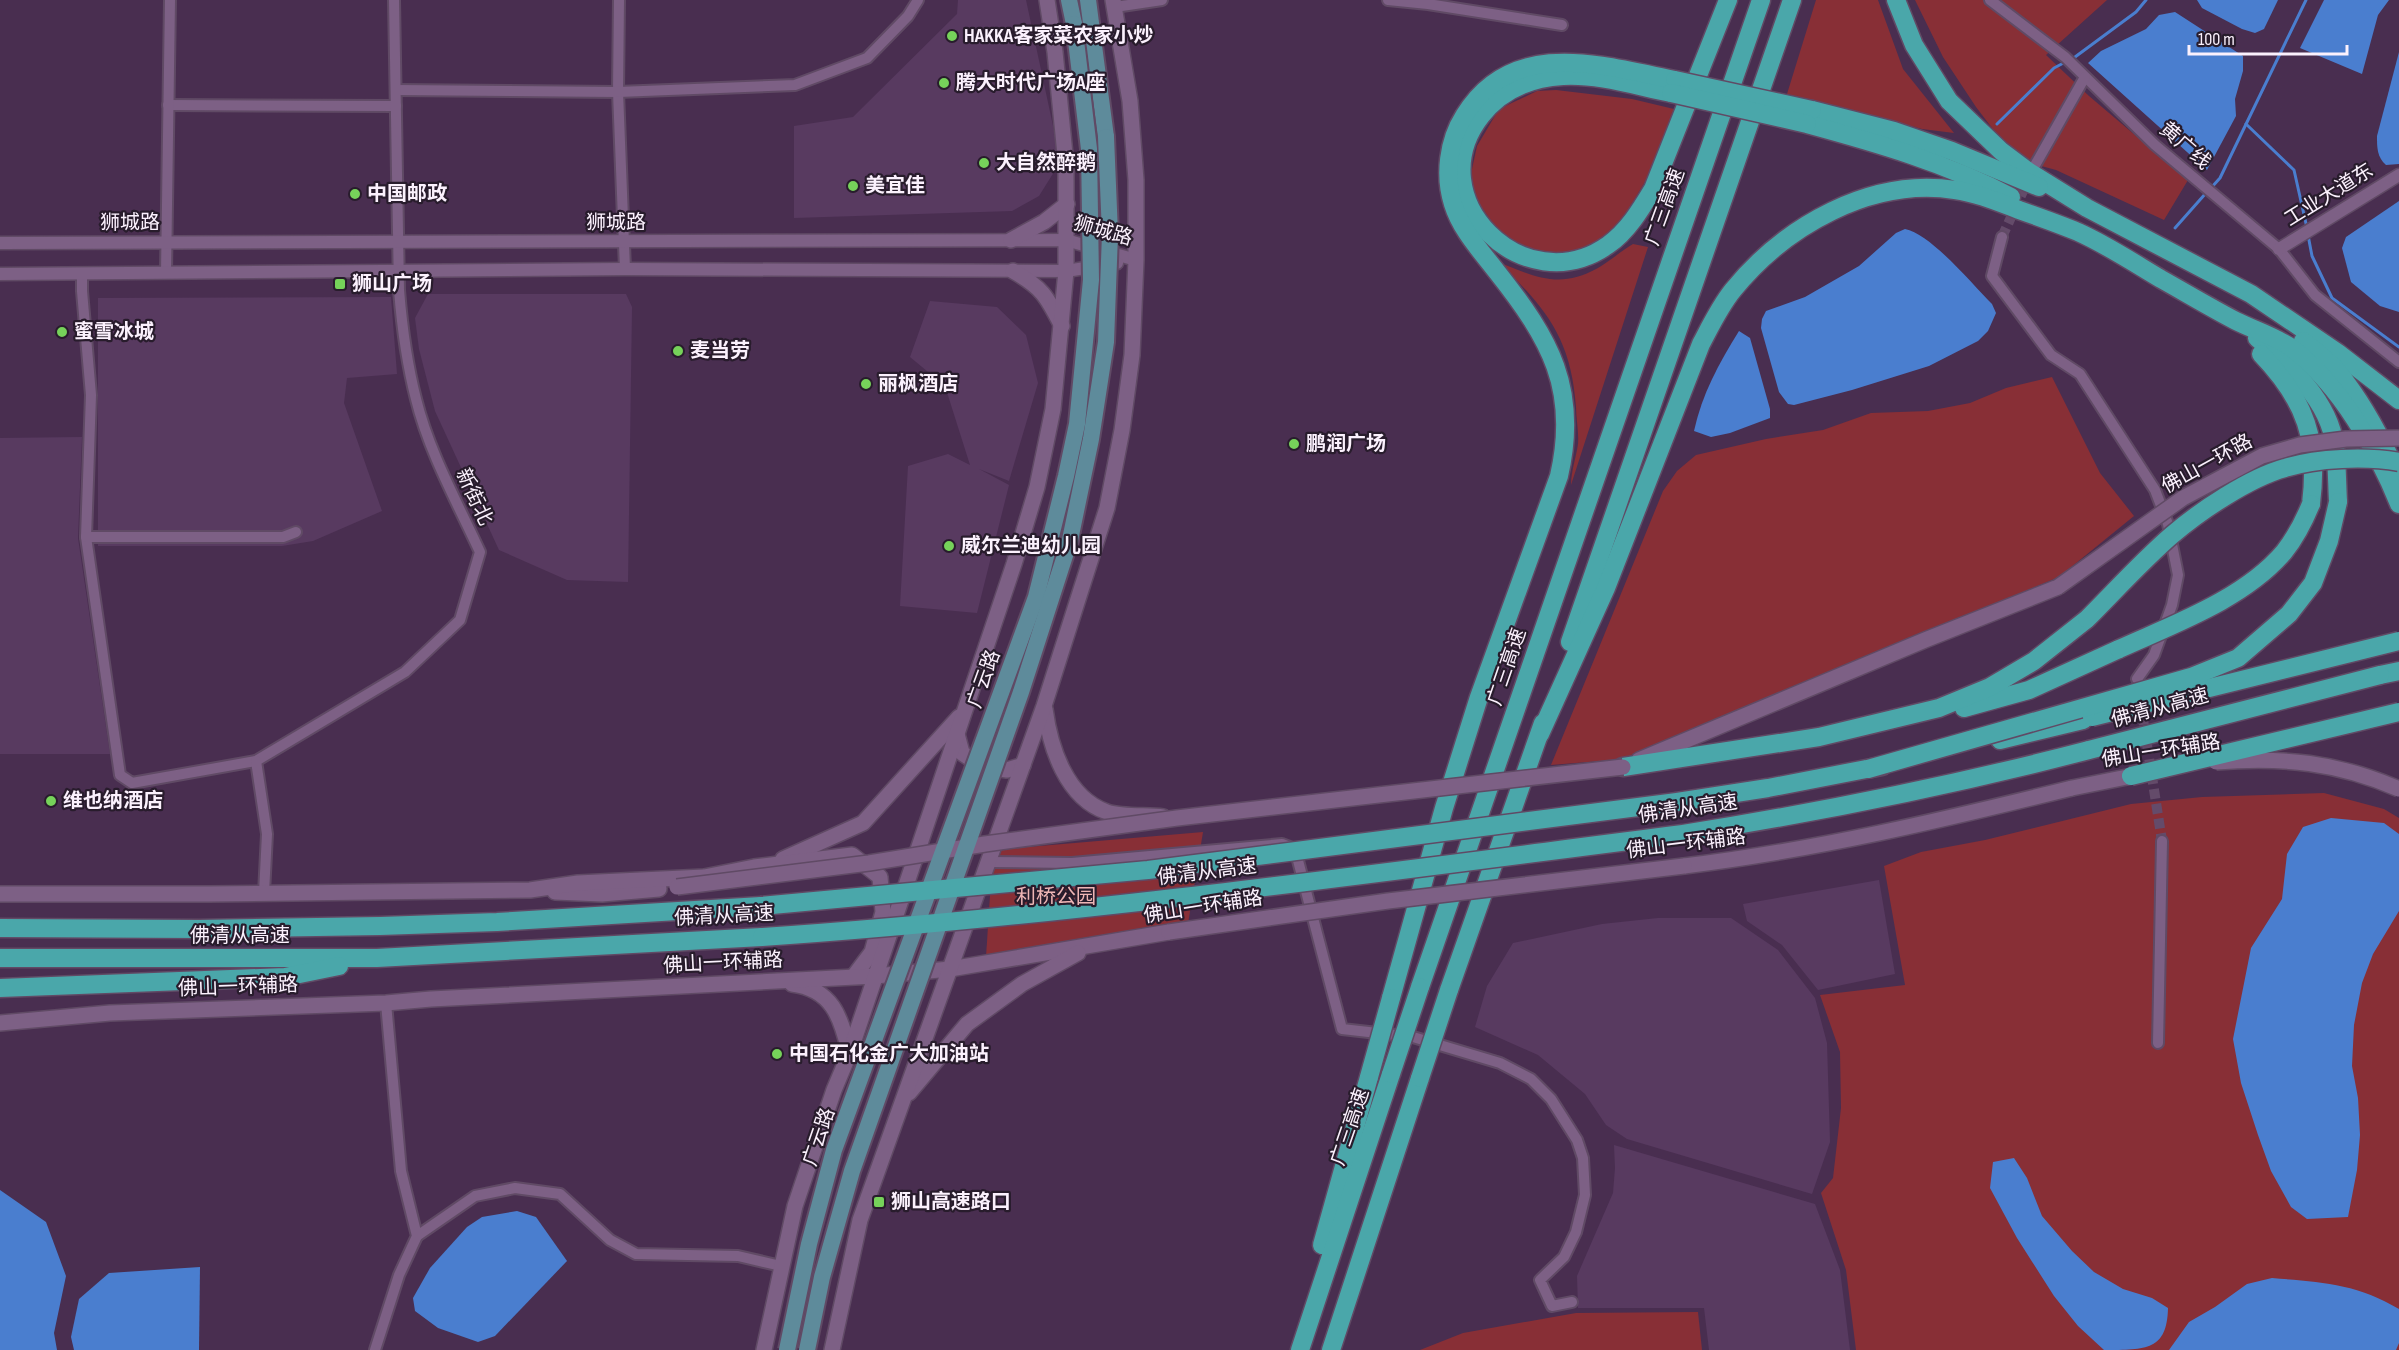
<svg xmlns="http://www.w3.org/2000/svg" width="2399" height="1350" viewBox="0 0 2399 1350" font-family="'Sofia Sans Condensed','Noto Sans SC',sans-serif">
<rect width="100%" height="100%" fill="#492e50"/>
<!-- built -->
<g fill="#583a60">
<polygon points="958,0 1026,0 1058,149 1054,172 1039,196 1012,211 794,218 794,126 853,117 957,14"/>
<polygon points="428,294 626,294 632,307 628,582 567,580 499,550 435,411 419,349 415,318"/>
<polygon points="391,297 397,374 347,378 344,403 382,511 313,541 282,546 98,546 98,298"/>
<polygon points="930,301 997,307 1026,335 1038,383 1009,481 979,469 1009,485 977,613 900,606 908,466 948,454 970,465 945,386 910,357"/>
<polygon points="82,437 78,538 110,754 0,754 0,438"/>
<polygon points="1879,880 1895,974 1818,990 1782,945 1747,921 1743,904"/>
<polygon points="1658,918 1731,918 1778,950 1815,998 1827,1043 1830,1142 1812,1194 1627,1139 1606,1125 1585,1094 1538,1055 1475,1027 1487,986 1513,943 1602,924"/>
<polygon points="1614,1145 1815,1204 1840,1270 1850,1350 1709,1350 1704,1308 1578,1308 1577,1276 1613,1193 1615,1168"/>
</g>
<!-- green -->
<g fill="#882f36">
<polygon points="1816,0 1878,0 1903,69 1954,133 1922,129 1787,94"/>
<polygon points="1915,0 2107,0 2046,55 2089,96 2188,180 2164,220 2056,170 2026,162 2008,149 1976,107 1943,57"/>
<polygon points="1556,90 1632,99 1674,109 1652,170 1618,227 1610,235 1578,250 1562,253 1536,251 1512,244 1494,225 1477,201 1470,178 1477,146 1499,109 1537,91"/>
<path d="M1633,244l15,3 -77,238c0,-14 5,-27 7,-41 1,-12 -2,-25 -2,-37 -5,-69 -30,-99 -78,-145 36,14 61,28 100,6 12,-7 23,-17 35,-24z"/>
<polygon points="2052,377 2100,473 2134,516 2059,577 1625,759 1551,765 1663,491 1677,471 1696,455 1766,439 1823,430 1871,413 1928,411 1970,403 2006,388"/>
<polygon points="2324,793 2384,809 2399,818 2399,1350 1856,1350 1846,1270 1821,1193 1833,1178 1841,1108 1840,1052 1820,995 1905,985 1884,866 1921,852 1985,840 2131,804 2202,797"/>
<polygon points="1203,832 1186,936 986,957 993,850"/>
<polygon points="1698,1312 1702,1350 1420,1350 1463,1333 1576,1313"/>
</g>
<!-- water -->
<g fill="#4a7ecf">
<polygon points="2197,0 2278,0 2264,29 2255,33 2242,29 2202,8"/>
<polygon points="2324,0 2389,0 2378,15 2362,74 2300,48"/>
<polygon points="2175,12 2243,56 2243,71 2235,99 2236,116 2207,170 2088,63 2101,51 2146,29 2159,15"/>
<path d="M2399,52v112l-13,1c-9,-8 -9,-17 -9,-29z"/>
<polygon points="2399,201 2399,312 2380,306 2351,282 2342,248 2346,237"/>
<path d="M1905,229c26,5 67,55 87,75l4,9 -8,18 -10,10 -49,25 -77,24 -58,15 -6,-1 -9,-12 -18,-64 1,-9 4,-8 39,-14 54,-31 37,-33z"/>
<path d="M1739,331l11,7 20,71v9l-40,15 -19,4 -17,-6c8,-37 25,-68 45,-100z"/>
<polygon points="2331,818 2384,823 2399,834 2399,911 2373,954 2362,983 2354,1025 2352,1066 2358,1098 2360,1135 2357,1170 2348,1217 2307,1219 2291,1207 2271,1171 2258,1135 2241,1083 2233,1039 2251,948 2282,899 2287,854 2303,827"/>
<path d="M2014,1158l13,20 15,38 30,35 22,21 29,17 29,9 16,10c-1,42 -21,42 -64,42l-26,-24 -24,-30 -37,-58 -27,-50 3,-26z"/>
<polygon points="0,1190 46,1222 66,1276 54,1333 57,1350 0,1350"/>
<polygon points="517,1211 536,1217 567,1261 495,1336 478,1342 438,1328 415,1311 413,1298 430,1268 467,1227 482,1217"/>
<polygon points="200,1267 199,1350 74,1350 71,1337 79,1299 109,1273"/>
<path d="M2272,1278c48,4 84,5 127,31v34l-3,7h-227l20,-28 26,-15 32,-23z"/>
</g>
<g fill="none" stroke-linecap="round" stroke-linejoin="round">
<!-- stream -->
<g stroke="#4a7ecf" stroke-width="3">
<polyline points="1997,124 2054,68 2075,57 2136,12 2146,0"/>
<polyline points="2246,124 2294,170 2307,228"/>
<polyline points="2211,188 2220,178 2306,0"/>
<polyline points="2175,228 2206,193"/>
<polyline points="2308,235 2312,256 2332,298 2399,347"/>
</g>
<!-- minor-tunnel -->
<g stroke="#644b6a" stroke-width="10" stroke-dasharray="10 5" stroke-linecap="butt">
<polyline points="2002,237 2029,178"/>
<polyline points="2140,700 2162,841"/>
</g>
<!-- minor casing -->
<g stroke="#604a65" stroke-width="14">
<g id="minor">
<polyline points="619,0 618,92 625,269"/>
<polyline points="1388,0 1428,4 1562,25"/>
<polyline points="1990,0 2065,57 2155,145 2279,249 2315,295 2399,362"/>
<polyline points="1115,7 1162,0"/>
<polyline points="396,90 618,92 795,85 867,58 908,16 918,0"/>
<polyline points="168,105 396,106"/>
<polyline points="2034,167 2085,77"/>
<polyline points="2002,237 1992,276 2051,355 2080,374 2155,490 2168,524 2178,575 2172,605 2154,655 2137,679"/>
<polyline points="166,273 170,0"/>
<path d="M82,274v17l9,104 -5,142 34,238 12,8 124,-22 149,-89 55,-52 20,-68c-23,-50 -51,-100 -64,-153 -9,-35 -14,-72 -17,-109l-5,-290"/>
<polyline points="86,537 283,537 296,532"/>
<polyline points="256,761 267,834 264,893"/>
<polyline points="989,862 1072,863 1282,844 1295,849 1342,1029 1413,1037 1500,1063 1531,1079 1551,1099 1577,1140 1583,1158 1585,1195 1576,1232 1564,1257 1540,1280 1552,1306 1572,1302"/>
<polyline points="2158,1043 2162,841"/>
<polyline points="417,1236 475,1196 515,1188 560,1194 610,1240 636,1254 738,1256 781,1266"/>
<polyline points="375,1350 399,1275 417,1236 401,1171 386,1003"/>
</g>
</g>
<!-- tertiary casing -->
<g stroke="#604a65" stroke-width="15">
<g id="tertiary">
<polyline points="0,243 1066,240 1136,260"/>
<polyline points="2279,249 2399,175"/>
<polyline points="0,274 625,269 1066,271 1117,263"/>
</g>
</g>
<!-- secondary casing -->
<g stroke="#604a65" stroke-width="18">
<g id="secondary">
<polyline points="1011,240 1044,222 1067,204"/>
<path d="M1013,271c30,17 34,26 49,55"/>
<path d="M1045,709c5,38 21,89 62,103 15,5 41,3 56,5"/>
<polyline points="957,734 962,753 981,766 1007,770 1023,765"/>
<polyline points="1639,760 1925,640 2058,587"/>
<polyline points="783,859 863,823 959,717"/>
<path d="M1684,866c132,-16 259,-46 388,-78"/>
<polyline points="555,892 602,894 659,889"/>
<polyline points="0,894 209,894 530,890 578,883 704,877 754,867 852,855 880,877 883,912 872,952 854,976"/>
<path d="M792,984c40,5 49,33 57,67"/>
<polyline points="0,1023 110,1013 386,1003 431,999 875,976 950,969 1169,932"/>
<polyline points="909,1093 967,1024 1022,984 1078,953"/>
<polyline points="764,1350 795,1206 834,1090 850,1052 1014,564 1037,487 1053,409 1066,271 1066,165 1055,52 1047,0"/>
<polyline points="832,1350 860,1220 1044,706 1107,508 1122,430 1132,355 1136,260 1136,180 1130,101 1113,0"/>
</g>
</g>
<!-- primary casing -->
<g stroke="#604a65" stroke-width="20">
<g id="primary">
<polyline points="1069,0 1074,24"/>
<polyline points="1088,0 1106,137"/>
</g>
</g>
<!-- motorway casing -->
<g stroke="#604a65" stroke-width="21">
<g id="motorway">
<polyline points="1896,0 1914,45 1949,101 2001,151 2029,172 2087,208 2251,294 2338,353 2399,400"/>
<path d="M1671,93c-35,-7 -72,-19 -108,-17 -33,2 -62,14 -82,40 -64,82 43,188 127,129 20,-14 33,-36 45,-56l75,-189"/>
<polyline points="1812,110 1894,131 1952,151 2039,187"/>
<path d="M1807,124c70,19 139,39 204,73"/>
<path d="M2257,338c33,28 72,62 78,108 2,18 2,37 3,56"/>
<path d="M2303,341c12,10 25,19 35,31 25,31 43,65 59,101"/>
<path d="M2261,354c45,47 58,86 50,150"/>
<polyline points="1570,642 1792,0"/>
<polyline points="2380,675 2399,671"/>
<polyline points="1964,708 2029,690 2119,649"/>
<path d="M1540,734l66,-146 95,-244c10,-19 19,-38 32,-54 52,-64 138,-113 222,-100 22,3 43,12 64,20 20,7 40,14 59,22 29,13 56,31 83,47 25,14 50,29 75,42 18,9 41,16 57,28 47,37 84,100 106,155"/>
<polyline points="2000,740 2083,720"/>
<polyline points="1623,767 1819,737 1939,708 1990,687 2034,661 2087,619"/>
<polyline points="1677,802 1768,788 1882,766"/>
<path d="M1683,834c137,-22 272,-49 406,-84"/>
<polyline points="0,928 199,929 380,926 497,922 761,906"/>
<polyline points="0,958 377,958 762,937"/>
<polyline points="1420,987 1761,0"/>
<polyline points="0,988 285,977 339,966"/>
<polyline points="1449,990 1543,723"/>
<path d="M1391,998l53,-190 35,-111 80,-221c20,-87 -9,-137 -62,-204 -16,-21 -36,-42 -44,-68 -9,-28 -5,-63 11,-88 48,-79 137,-51 211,-36"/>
<polyline points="1322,1245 1369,1077"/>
<polyline points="1300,1350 1391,1074"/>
<polyline points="1331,1350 1420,1078"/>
</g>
</g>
<!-- minor -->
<use href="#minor" stroke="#7d6085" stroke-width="10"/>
<!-- tertiary -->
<use href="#tertiary" stroke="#7d6085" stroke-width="12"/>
<!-- secondary -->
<use href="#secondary" stroke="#7d6085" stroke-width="15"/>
<!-- primary -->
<use href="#primary" stroke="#5e8b9b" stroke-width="16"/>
<!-- motorway -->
<use href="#motorway" stroke="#4aa7aa" stroke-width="18"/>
<!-- secondary-bridge casing -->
<g stroke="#604a65" stroke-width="18" stroke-linecap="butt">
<g id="secondary-bridge">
<polyline points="2058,587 2183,498 2262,456 2300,445 2346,439 2399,438"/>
<path d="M2216,762c67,-5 121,0 183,27"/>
<polyline points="2072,788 2142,774"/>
<polyline points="677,887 869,863 985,844 1177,818 1623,767"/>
<polyline points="1169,932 1388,901 1684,866"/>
</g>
</g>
<!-- primary-bridge casing -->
<g stroke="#604a65" stroke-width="20" stroke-linecap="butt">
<g id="primary-bridge">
<polyline points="787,1350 809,1244 834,1150 1036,597 1066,476 1077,424 1091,280 1089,149 1074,24"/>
<polyline points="807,1350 822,1277 852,1171 1021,692 1070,540 1091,439 1106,342 1110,234 1106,137"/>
</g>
</g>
<!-- motorway-bridge casing -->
<g stroke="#604a65" stroke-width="21" stroke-linecap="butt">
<g id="motorway-bridge">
<polyline points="1675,80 1812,110"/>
<polyline points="1671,93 1807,124"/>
<path d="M2087,619c28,-28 55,-58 85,-84 28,-24 77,-57 113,-67 32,-10 81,-12 114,-6"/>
<path d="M2119,649c55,-25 125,-50 165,-97 12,-15 20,-31 27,-48"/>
<polyline points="2092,717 2399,641"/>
<polyline points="2089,750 2380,675"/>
<polyline points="1868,769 2191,677 2238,658 2289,614 2313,583 2329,541 2338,502"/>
<polyline points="2131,776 2399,712"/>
<polyline points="761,906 1148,870 1677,802"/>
<path d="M762,937c308,-21 615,-64 921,-103"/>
<polyline points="1391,1074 1420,987"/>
<polyline points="1369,1077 1391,998"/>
<polyline points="1420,1078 1449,990"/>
</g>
</g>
<!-- secondary-bridge -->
<use href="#secondary-bridge" stroke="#7d6085" stroke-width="15"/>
<!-- primary-bridge -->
<use href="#primary-bridge" stroke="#5e8b9b" stroke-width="16"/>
<!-- motorway-bridge -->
<use href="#motorway-bridge" stroke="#4aa7aa" stroke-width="18"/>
</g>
<!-- markers -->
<g fill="#76d25a" stroke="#281c2c" stroke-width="2">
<circle cx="952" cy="36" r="6"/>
<circle cx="944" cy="83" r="6"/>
<circle cx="984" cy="163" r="6"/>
<circle cx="853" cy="186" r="6"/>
<circle cx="355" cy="194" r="6"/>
<rect x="334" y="278" width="12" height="12" rx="3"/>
<circle cx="62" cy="332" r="6"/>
<circle cx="678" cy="351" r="6"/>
<circle cx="866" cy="384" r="6"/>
<circle cx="1294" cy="444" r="6"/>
<circle cx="949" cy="546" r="6"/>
<circle cx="51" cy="801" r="6"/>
<circle cx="777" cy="1054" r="6"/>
<rect x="873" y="1196" width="12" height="12" rx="3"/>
</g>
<g text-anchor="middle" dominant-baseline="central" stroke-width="4.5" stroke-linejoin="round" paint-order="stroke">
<!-- poi labels -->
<g font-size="20" font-weight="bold" fill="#fbf1fd" stroke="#281c2c" text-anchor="start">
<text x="964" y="36">HAKKA客家菜农家小炒</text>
<text x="956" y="83">腾大时代广场A座</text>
<text x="996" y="163">大自然醉鹅</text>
<text x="865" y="186">美宜佳</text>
<text x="367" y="194">中国邮政</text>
<text x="352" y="284">狮山广场</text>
<text x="74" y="332">蜜雪冰城</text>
<text x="690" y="351">麦当劳</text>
<text x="878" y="384">丽枫酒店</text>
<text x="1306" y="444">鹏润广场</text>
<text x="961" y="546">威尔兰迪幼儿园</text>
<text x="63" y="801">维也纳酒店</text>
<text x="789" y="1054">中国石化金广大加油站</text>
<text x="891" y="1202">狮山高速路口</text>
</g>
<!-- street labels -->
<g font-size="20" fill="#fbf1fd" stroke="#281c2c">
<text transform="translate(2185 146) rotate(41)">黄广线</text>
<text transform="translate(2329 195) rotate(-32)">工业大道东</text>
<text transform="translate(1665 207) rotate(-70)">广三高速</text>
<text x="130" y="223">狮城路</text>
<text x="616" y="223">狮城路</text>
<text transform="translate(1103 231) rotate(16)">狮城路</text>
<text transform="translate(2207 464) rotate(-29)">佛山一环路</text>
<text transform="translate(474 497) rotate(65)">新街北</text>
<text transform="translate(1507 667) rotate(-71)">广三高速</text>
<text transform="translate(984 679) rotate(-70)">广云路</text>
<text transform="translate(2160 708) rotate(-15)">佛清从高速</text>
<text transform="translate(2161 751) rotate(-9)">佛山一环辅路</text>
<text transform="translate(1688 809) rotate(-8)">佛清从高速</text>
<text transform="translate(1686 844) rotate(-7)">佛山一环辅路</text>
<text transform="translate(1207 872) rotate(-7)">佛清从高速</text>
<text transform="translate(1203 907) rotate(-9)">佛山一环辅路</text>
<text transform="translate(724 916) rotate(-3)">佛清从高速</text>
<text x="240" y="936">佛清从高速</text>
<text transform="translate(723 963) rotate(-3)">佛山一环辅路</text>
<text transform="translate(238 987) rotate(-2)">佛山一环辅路</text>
<text transform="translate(1350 1127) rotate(-71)">广三高速</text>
<text transform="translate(819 1137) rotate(-71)">广云路</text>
</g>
<!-- park labels -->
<g font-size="20" fill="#eeb5b5" stroke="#281c2c">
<text x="1056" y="897">利桥公园</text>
</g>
</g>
<!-- scale -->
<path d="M2189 45v9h158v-9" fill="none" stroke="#fbf1fd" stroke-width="3"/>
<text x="2198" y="45" font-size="18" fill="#fbf1fd" stroke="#281c2c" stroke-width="4.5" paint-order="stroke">100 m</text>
</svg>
